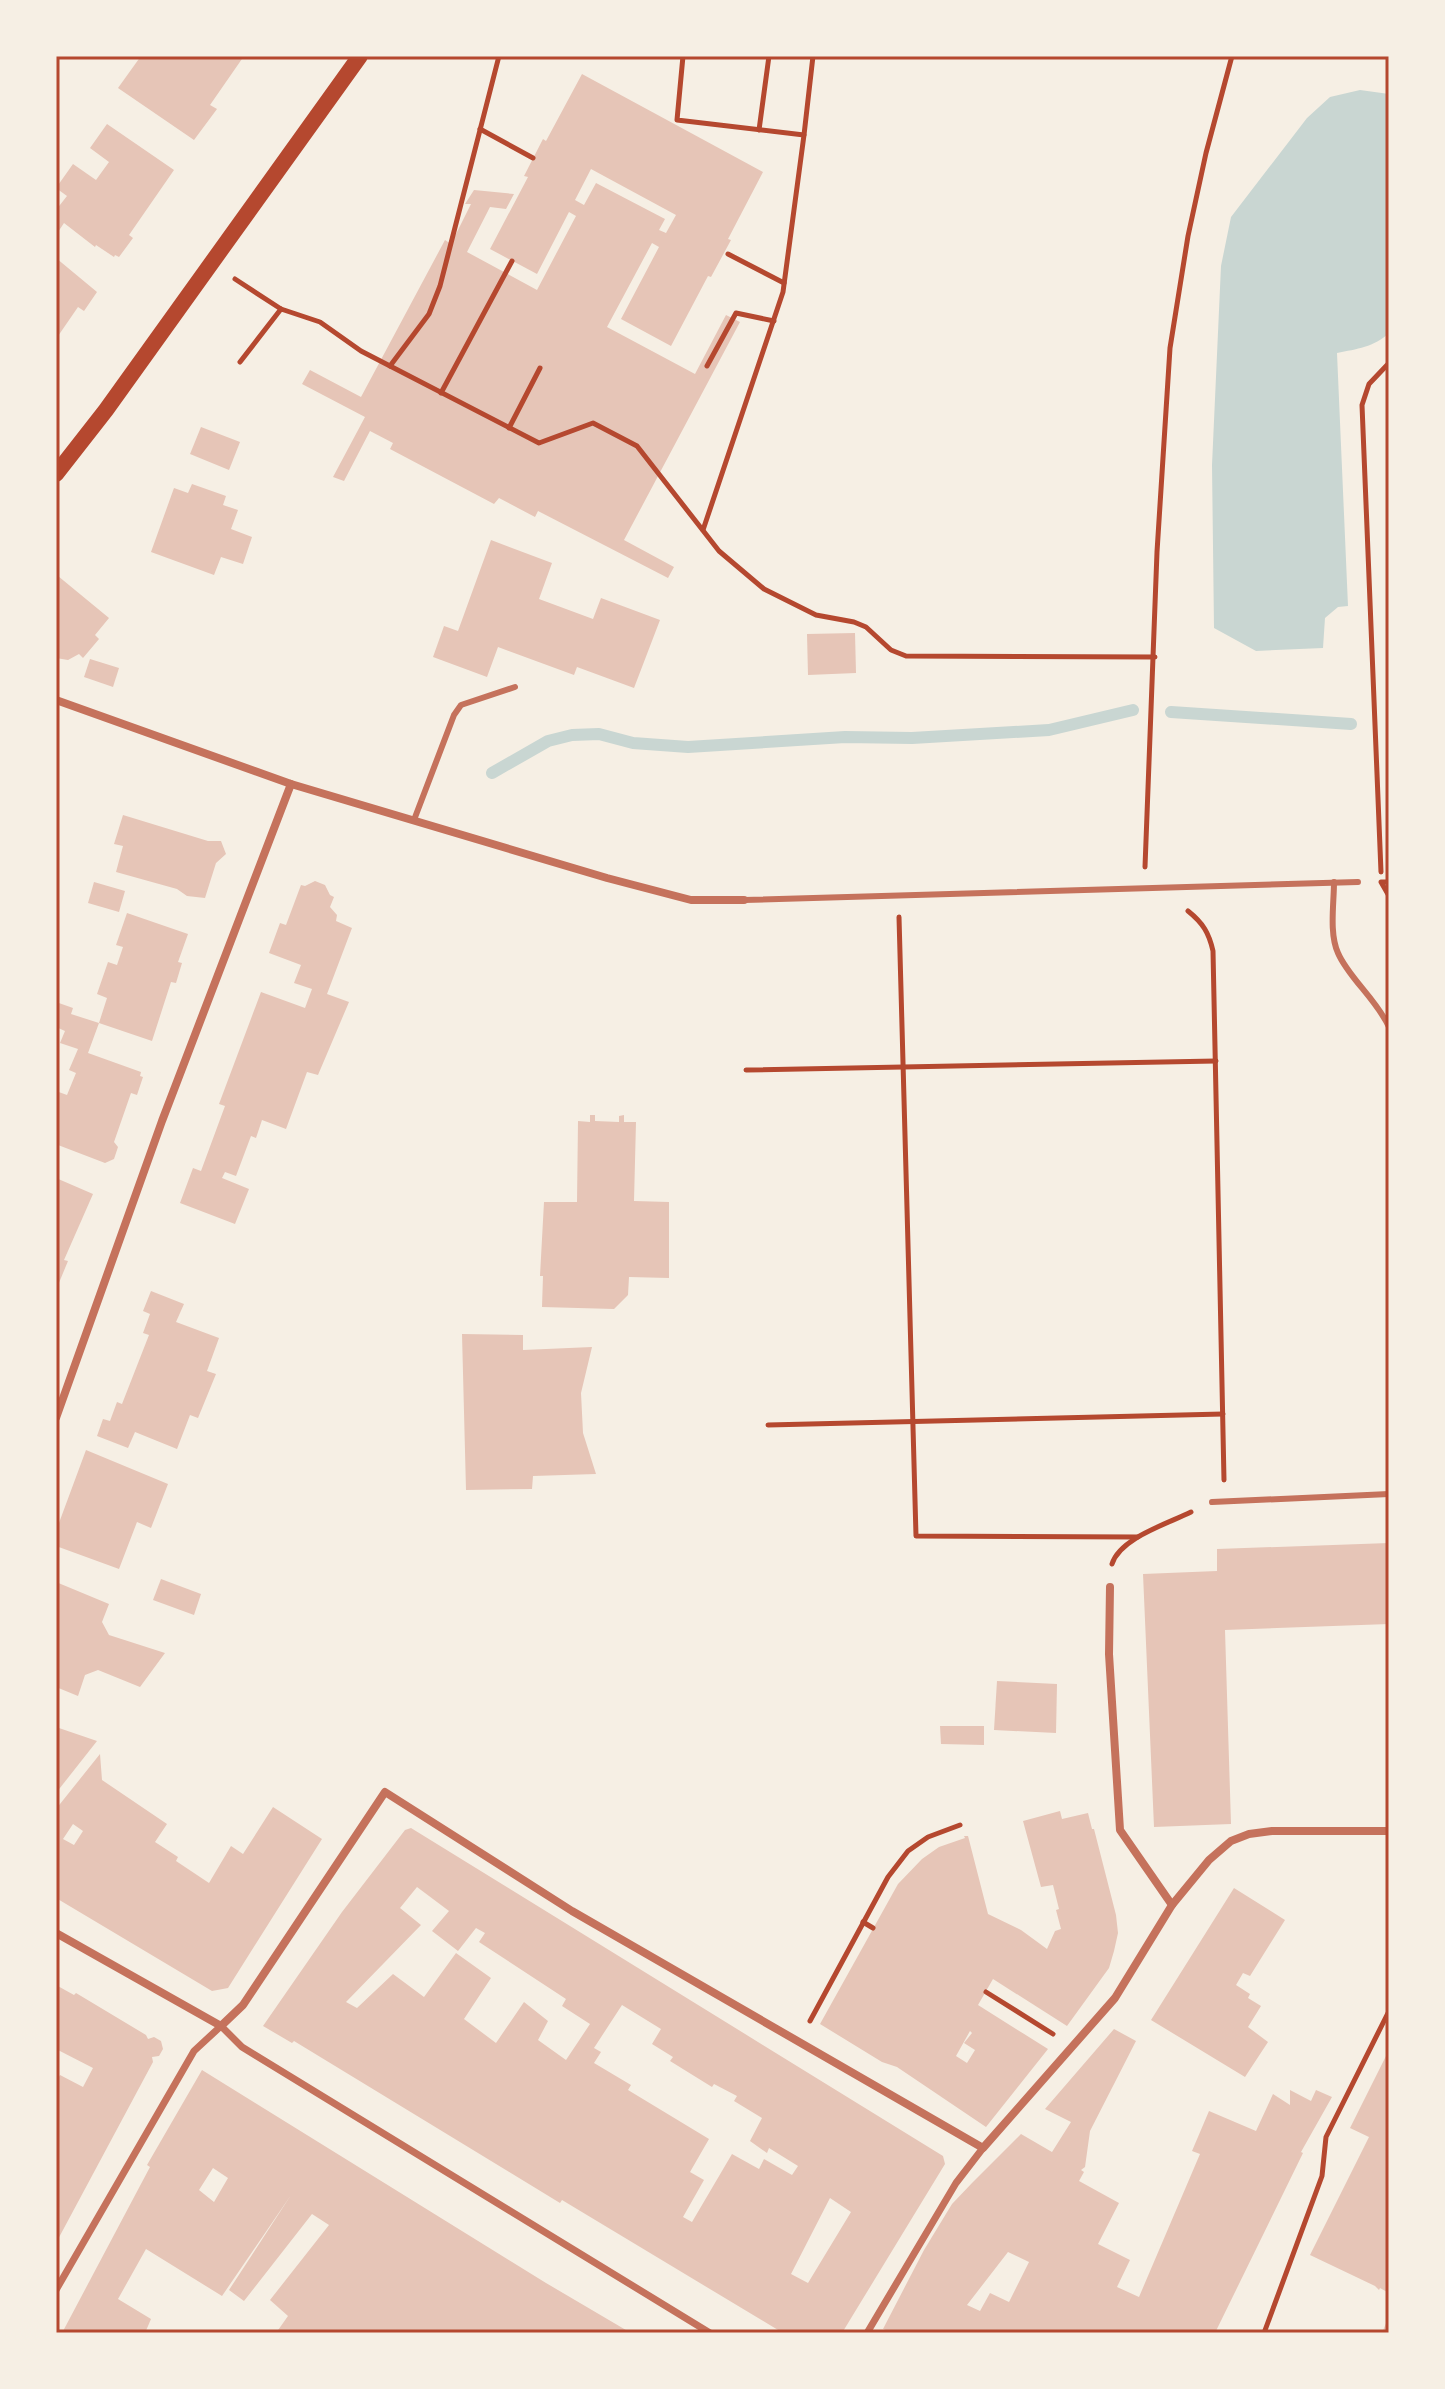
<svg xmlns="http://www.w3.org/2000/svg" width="1445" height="2389" viewBox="0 0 1445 2389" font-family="'Nunito Sans',sans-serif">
<rect width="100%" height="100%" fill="#f6efe4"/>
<!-- water -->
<path fill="#c9d6d2" d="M1360,90l29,4v239c-15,14 -32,16 -52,20l11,253 -10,1 -13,11 -2,30 -67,3 -42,-23 -2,-163 9,-199 10,-49 76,-99 23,-21z"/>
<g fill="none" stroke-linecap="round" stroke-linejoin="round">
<!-- stream -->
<g stroke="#c9d6d2" stroke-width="12">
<polyline points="1171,712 1351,724"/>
<polyline points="492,773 548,741 572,735 599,734 633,743 688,747 845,737 912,738 1049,730 1133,710"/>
</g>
</g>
<!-- building -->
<g fill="#e6c5b7" fill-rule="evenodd">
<polygon points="141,56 244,56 210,105 217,109 194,140 118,88"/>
<path d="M582,74l181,98 -35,67 3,1 -20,37 -3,-1 -37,70 -50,-27 38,-72 -7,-4 -45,84 88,47 31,-59 14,7 -116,218 50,27 -6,11 -130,-67 -3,6 -36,-19 -5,6 -104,-55 3,-6 -23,-12 -26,50 -11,-4 32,-60 -63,-33 8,-14 51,27 84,-157 6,4 20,-40h-6l9,-14 40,4 -8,15 -16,-2 -23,45 70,38 39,-74 -7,-4 -32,62 -47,-25 38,-72 -4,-1 19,-37 3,2zM591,169l85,46 -10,18 -7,-3 6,-11 -69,-36 -12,22 -9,-5z"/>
<polygon points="107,124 174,170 129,235 133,238 119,257 115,255 114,257 96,245 95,247 64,223 56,235 56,210 67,196 56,188 73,164 96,180 109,162 90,148"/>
<polygon points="56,258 97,292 84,311 78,307 56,339"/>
<polygon points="201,427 240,442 229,470 190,454"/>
<polygon points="192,484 226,496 223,505 238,510 231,529 252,537 243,564 221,557 214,575 151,552 174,488 188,493"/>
<polygon points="491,540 552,563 539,599 593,619 601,598 660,620 634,688 577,667 574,675 498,647 487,677 433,657 444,626 458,631"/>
<polygon points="58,576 109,618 95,635 99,639 83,658 79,654 68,660 56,658"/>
<polygon points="855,633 856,673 808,675 807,634"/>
<polygon points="90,659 119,668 113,687 84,677"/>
<polygon points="123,815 208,841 221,841 226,854 216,863 205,898 187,896 177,889 116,872 123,846 114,844"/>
<polygon points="315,881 325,885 330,895 334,897 330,907 337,915 336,921 352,928 327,994 349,1002 318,1075 307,1072 286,1129 262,1120 256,1138 251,1136 236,1176 225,1172 222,1178 249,1189 235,1224 180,1203 193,1168 201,1171 225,1106 219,1104 261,992 305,1008 312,989 294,983 301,965 269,953 280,923 286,925 301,885 305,886"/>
<polygon points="94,882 125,891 119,912 88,903"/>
<polygon points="127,913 188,934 178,962 182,963 176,983 171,982 152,1041 99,1023 107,998 97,994 108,962 117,965 123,947 116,945"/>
<polygon points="56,1002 73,1008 71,1014 99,1023 88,1053 141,1072 140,1076 143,1077 137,1095 131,1093 114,1142 118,1147 114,1159 105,1163 58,1145 56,1151 56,1091 67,1095 76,1073 69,1070 78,1049 60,1043 65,1031 56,1027"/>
<polygon points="590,1115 595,1115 595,1121 619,1122 619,1116 624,1115 624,1122 636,1122 634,1201 669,1202 669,1278 629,1277 628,1295 614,1309 542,1307 543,1276 540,1276 544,1202 577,1202 578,1121 590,1122"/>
<polygon points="56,1178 93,1194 64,1260 68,1261 56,1290"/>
<polygon points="151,1291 184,1304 176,1322 219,1338 207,1371 216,1374 198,1418 190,1415 177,1449 135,1432 128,1448 97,1436 103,1419 110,1421 117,1402 122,1404 149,1335 143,1333 150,1314 143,1311"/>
<polygon points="462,1334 523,1335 523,1350 592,1347 581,1393 583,1433 596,1474 533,1476 532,1489 466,1490"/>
<polygon points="86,1450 168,1484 151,1528 137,1522 119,1569 56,1546 56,1531"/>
<polygon points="1389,1543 1389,1624 1225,1630 1231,1824 1154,1827 1143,1574 1217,1571 1217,1549"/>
<polygon points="161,1579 201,1594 194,1615 153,1600"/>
<polygon points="56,1582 109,1604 102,1622 109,1635 165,1653 140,1687 98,1670 85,1675 78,1696 56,1687"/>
<polygon points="997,1681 1057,1684 1056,1733 994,1730"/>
<polygon points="940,1726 984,1726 984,1745 941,1744"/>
<polygon points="56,1727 97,1741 56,1793"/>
<path d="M100,1754l2,26 65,44 -12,18 23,15 -2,4 33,22 22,-37 12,8 30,-47 49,32 -94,149 -16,3 -156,-93v-89zM73,1824l10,7 -9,14 -11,-6z"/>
<path d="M1060,1811l2,8 26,-6 4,16h2l22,86 2,18 -4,18 -5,17 -42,58 -74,-47 -15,26 70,44 -62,78 -89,-60 -15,-5 -62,-38 78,-140 24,-25 17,-12 26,-9 -1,-2h4l20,78 33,16 26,19 8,-18 6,-2 -5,-19 3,-1 -6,-24 -12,2 -18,-66zM970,2031l2,2 -8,10 11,7 -8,13 -11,-7z"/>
<path d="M411,1828l532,328 2,8 -103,169h-59l-221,-133 -2,3 -266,-162 -2,2 -29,-17 79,-114 63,-82zM417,1887l32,24 -17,20 26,20 18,-23 9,5 -6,9 87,57 -4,7 28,18 -24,36 -28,-20 10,-19 -24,-19 -28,41 -32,-24 27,-41 -35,-25 -32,44 -31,-23 -36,34 -11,-6 75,-77 -21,-17zM622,2005l39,24 -9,15 21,13 -3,4 42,26 2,-3 23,12 -3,5 28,17 -12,23 17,12 2,-5 29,18 -6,9 -28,-16 -5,10 -27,-15 -40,68 -9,-5 21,-37 -14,-8 19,-33 -81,-49 3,-5 -37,-22 7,-11 -7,-4zM830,2198l21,14 -43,71 -17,-9z"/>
<polygon points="1234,1888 1285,1920 1250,1976 1243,1973 1236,1985 1250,1994 1248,1998 1261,2006 1248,2027 1268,2042 1245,2077 1151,2020"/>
<polygon points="56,1985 74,1995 76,1993 146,2035 148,2039 154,2037 161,2041 163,2049 159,2056 152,2057 153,2062 56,2243 56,2137 58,2132 56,2130 56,2082 60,2075 83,2087 93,2068 56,2049"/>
<path d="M1114,2029l22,12 -46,90 -5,36 -4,3 3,2 -5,9 40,22 -21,41 32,16 -13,27 22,10 61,-143 -8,-3 17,-40 47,20 17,-37 17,11v-15l21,11 5,-11 16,7 -31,55 2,1 -88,180h-322l-10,-4 41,-79 28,-46 20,-21 49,-49 31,18 19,-30 -26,-13zM1008,2252l21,10 -20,40 -19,-9 -10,18 -13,-6z"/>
<polygon points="1389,2050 1389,2293 1380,2288 1379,2290 1375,2286 1310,2255 1369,2137 1350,2128"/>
<path d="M202,2070l344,213 85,50h-355l12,-17 -18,-16 59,-75 -17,-11 -68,87 -15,-11 62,-95 -69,101 -76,-47 -28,50 33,20 -6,14h-83l88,-166 -3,-2zM213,2168l15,10 -14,24 -15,-12z"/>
<polygon points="1389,2316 1389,2333 1382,2333"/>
</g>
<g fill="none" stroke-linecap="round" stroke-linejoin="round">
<!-- path -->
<g stroke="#b5482f" stroke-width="5">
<polyline points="683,56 677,120 804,135 783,292 703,530"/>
<polyline points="1388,56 1389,56"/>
<polyline points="480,129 533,158"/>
<polyline points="759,130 769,56"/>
<polyline points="804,135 813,56"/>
<polyline points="728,254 784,283"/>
<polyline points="235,279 281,309 320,322 361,351 539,443 593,423 637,446 719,551 764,589 816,615 854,622 866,627 891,650 906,656 1155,657"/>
<polyline points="240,362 281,309"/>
<polyline points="390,366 429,314 440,286 499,56"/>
<polyline points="707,366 736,313 774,321"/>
<polyline points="441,393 512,261"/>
<polyline points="509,428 540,368"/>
<polyline points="1145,867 1157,552 1170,348 1188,236 1206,153 1232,56"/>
<polyline points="1381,872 1362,405 1369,384 1389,363"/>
<polyline points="1389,882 1381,882 1389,896"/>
<path d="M1188,911c15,12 21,22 25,40l11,529"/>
<polyline points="899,917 916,1536 1138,1537"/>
<polyline points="746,1070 1216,1061"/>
<polyline points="768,1425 1223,1414"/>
<path d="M1112,1564c8,-26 55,-40 79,-52"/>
<polyline points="863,1922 873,1928"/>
<polyline points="986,1992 1053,2034"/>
<polyline points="810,2021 888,1877 908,1851 928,1837 960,1825"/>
<polyline points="1264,2333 1322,2176 1326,2137 1389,2011"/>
</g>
<!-- service -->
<g stroke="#c5725c" stroke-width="6">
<polyline points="414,820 454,715 461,705 515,687"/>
<path d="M1334,882c0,22 -5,51 4,71 10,24 39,47 51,74"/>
<polyline points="744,900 1358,882"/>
<polyline points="1212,1502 1389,1494"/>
</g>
<!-- pedestrian -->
<g stroke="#c5725c" stroke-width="7">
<polyline points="56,2290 194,2051 221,2026 242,2047 710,2333"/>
<polyline points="867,2333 956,2183 983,2148"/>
</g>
<!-- minor -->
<g stroke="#c5725c" stroke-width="8">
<polyline points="56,700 291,784 607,878 691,900 744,900"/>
<polyline points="56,1418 162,1121 291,784"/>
<polyline points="1110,1587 1109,1654 1120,1830 1172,1905"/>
<polyline points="56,1933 221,2026 243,2005 385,1792 572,1911 983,2148 1115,1998 1172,1905 1209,1860 1231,1841 1249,1834 1272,1831 1389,1831"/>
</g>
<!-- secondary -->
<polyline stroke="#b5482f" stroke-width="16" points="56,474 106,410 360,56"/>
</g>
<!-- border -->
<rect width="1445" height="2389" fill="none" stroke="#f6efe4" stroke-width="116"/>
<rect x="58" y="58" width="1329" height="2273" fill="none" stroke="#b5482f" stroke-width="3"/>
</svg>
